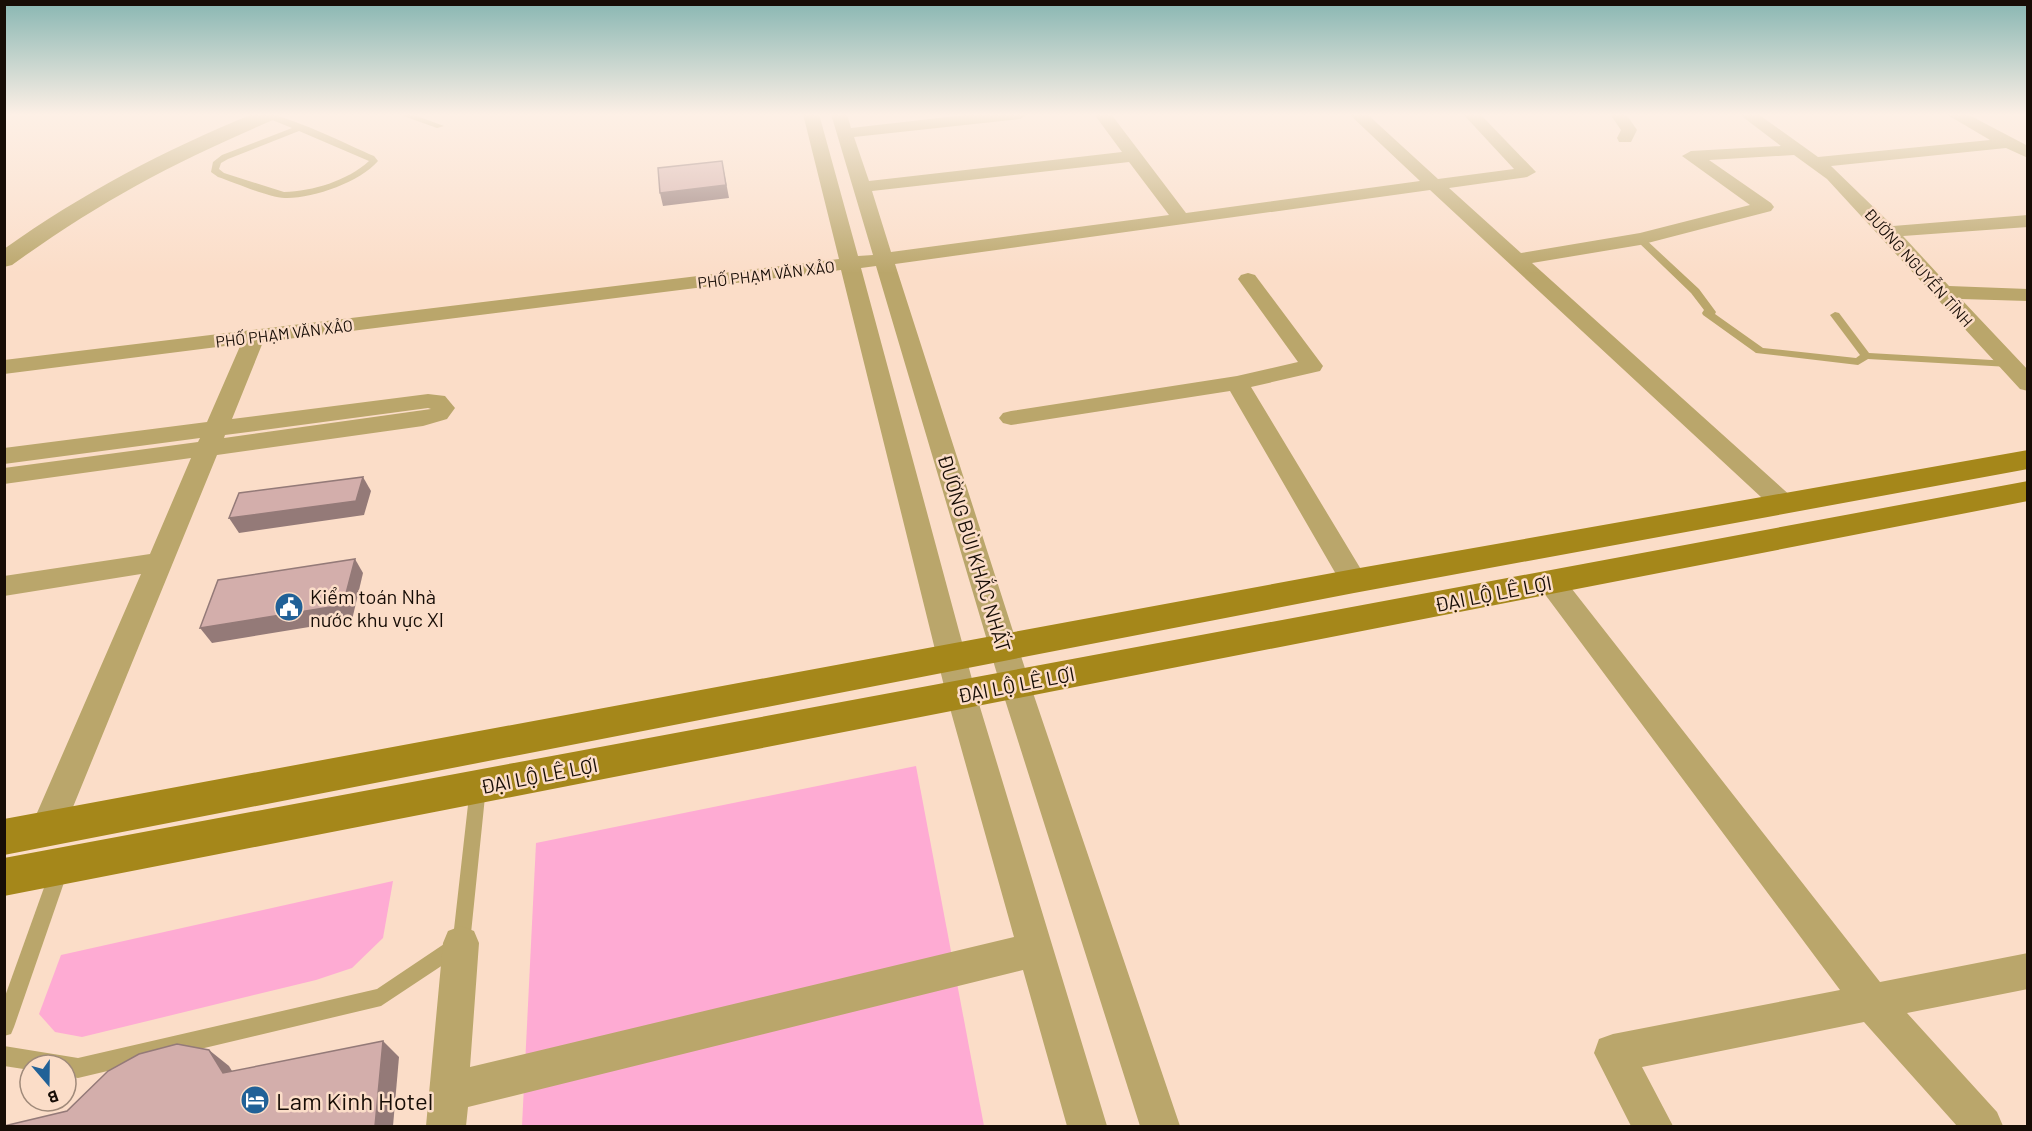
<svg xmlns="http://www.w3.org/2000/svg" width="2032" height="1131" viewBox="0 0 2032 1131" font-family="Barlow,sans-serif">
<rect width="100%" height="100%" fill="#fbddc8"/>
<!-- green -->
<g fill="#feabd3">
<polygon points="916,766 984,1126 522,1126 536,843"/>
<polygon points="393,881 383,938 352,968 316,980 82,1037 55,1032 39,1014 61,955"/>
</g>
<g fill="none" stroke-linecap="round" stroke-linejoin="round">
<!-- service -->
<g fill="#baa66b" fill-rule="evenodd">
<path d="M264,114c23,0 86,32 110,42l4,5c-18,21 -66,38 -93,37 -18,-1 -49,-15 -67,-21l-7,-5 2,-10 9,-7 70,-27 -27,-11zM299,131l70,30c-22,20 -56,30 -85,31l-60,-19 -5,-4 2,-6 7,-4z"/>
<polygon points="398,114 411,114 444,126 437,128"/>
<polygon points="1637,237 1643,237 1699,289 1716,312 1715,314 1763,348 1856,358 1860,355 1830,315 1835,312 1839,313 1869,353 2009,361 2015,364 2009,367 1868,359 1858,365 1756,353 1703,315 1702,313 1704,310 1691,293 1637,241"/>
<polygon points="478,780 484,782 486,787 470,943 467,949 381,1006 78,1078 66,1076 66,1065 30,1065 30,1070 4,1066 4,1046 78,1058 377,989 453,938 470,787 472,782"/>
<polygon points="59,863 65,866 68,871 14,1027 11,1034 4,1036 4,999 50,871 53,866"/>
</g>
<!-- minor -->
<g fill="#baa66b" fill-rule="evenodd">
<path d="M803,114h16l39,142 15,-1 -42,-141h16l4,14 123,-14h54l-8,5 -166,18 15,44 253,-29 -28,-38h17l75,99 234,-32 -71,-67h18l71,65 76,-10 -51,-55h17l56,58 -9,5 -78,11 72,65 119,-20 110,-28 -68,-49 9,-5 90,-5 -42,-32h19l60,43 172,-17 -44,-26h21l61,32v12l-22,-10 -175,18 62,60 135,-11v12l-125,9 46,50 79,3v12l-67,-2 67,71v21l-8,-2 -193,-210 -33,-24 -85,5 62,43 3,4 -3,4 -131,34 -108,18 261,235 4,6 -4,6 -9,3 -9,-3 -345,-320 -535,74 135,420 150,442h-40l-140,-442 -124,-418 -15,2 115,426 131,432h-40l-44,-156 -555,137 -2,19h-40l17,-183 5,-12 13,-5 13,5 5,12 -9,124 544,-130 -68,-243 -105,-424 -578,72 -31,77 196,-25 17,2 10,12 -8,11 -24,7 -206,29 -153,374 -5,10 -12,5 -12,-5 -5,-10 111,-255 -137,22v-20l146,-22 41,-96 -187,26v-16l194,-26 2,-4 -196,26v-16l203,-26 34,-78 -237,30v-14l835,-101zM1129,162l40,53 -278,37 -19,-61zM428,408l3,1 -207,29 1,-3z"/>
<polygon points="1610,114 1626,114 1637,130 1631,142 1619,142 1617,138 1621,130"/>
<polygon points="1248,273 1255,275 1323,366 1320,371 1251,387 1368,581 1364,588 1354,591 1344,588 1230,391 1011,425 1003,423 999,418 1003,413 1011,411 1237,376 1298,362 1238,279 1241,275"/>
<polygon points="1551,572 1561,575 1880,982 2028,953 2028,989 1907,1013 1997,1112 2003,1126 1957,1126 1864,1022 1642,1067 1673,1126 1631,1126 1594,1053 1599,1039 1613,1034 1840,990 1541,589 1537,582 1541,575"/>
</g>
<!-- tertiary -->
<path fill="#baa66b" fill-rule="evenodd" d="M253,114h28l-3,4c-100,42 -178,83 -266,147l-8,2v-18c79,-56 160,-99 249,-135z"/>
<!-- secondary -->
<g fill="#a5871a" fill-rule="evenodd">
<polygon points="2028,450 2028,469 1354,593 4,855 4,819 1354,569"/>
<polygon points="2028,481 2028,501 4,896 4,858"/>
</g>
</g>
<!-- shaded-wall -->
<g fill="#947a78">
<polygon points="722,161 729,198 663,206 660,193"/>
<polygon points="363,477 371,491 364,515 239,533 229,518"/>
<polygon points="355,559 363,573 352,620 212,643 200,628"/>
<polygon points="383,1041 399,1057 393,1126 375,1126"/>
<polygon points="209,1050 229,1066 242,1088 223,1073"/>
</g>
<!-- building -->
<g fill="#d3aeab" stroke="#947a78" stroke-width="1.5">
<polygon points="722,161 726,185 660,193 658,168"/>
<polygon points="363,477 356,501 229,518 239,493"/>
<polygon points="355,559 343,605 200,628 218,580"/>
<polygon points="383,1041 375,1126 4,1126 67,1111 108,1071 139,1054 177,1044 209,1050 223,1073"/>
</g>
<!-- sky -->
<linearGradient id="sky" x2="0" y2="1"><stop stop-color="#88b6b2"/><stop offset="0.42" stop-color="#fdf0e6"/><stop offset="1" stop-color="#fdf0e6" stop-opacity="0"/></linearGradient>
<rect width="2032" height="273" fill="url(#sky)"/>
<!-- icons -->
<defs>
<g id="civic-disc" transform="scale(1.5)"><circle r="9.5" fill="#216197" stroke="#fbddc8"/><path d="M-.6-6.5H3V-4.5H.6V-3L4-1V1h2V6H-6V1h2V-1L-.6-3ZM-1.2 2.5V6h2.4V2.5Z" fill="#fff"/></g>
<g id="hotel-disc" transform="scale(1.5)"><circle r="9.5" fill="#216197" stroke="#fbddc8"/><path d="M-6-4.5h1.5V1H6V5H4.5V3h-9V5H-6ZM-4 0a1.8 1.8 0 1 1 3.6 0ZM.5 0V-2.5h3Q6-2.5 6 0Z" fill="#fff"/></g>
</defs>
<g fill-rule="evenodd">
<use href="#civic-disc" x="289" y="607"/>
<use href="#hotel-disc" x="255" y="1100"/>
</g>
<g text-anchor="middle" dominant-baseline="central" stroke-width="5" stroke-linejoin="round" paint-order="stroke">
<!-- far-street labels -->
<g font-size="16" fill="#170d06" stroke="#fbddc8">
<text transform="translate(1919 267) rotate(48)">ĐƯỜNG NGUYỄN TĨNH</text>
<text transform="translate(766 274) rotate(-7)">PHỐ PHẠM VĂN XẢO</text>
<text transform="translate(284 333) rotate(-7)">PHỐ PHẠM VĂN XẢO</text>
</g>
<!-- street labels -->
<g font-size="20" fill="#170d06" stroke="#fbddc8">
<text transform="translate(975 553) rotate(73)">ĐƯỜNG BÙI KHẮC NHẤT</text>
<text transform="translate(1493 593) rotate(-11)">ĐẠI LỘ LÊ LỢI</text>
<text transform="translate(1016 684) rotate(-11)">ĐẠI LỘ LÊ LỢI</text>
<text transform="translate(539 775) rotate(-11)">ĐẠI LỘ LÊ LỢI</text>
</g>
<!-- poi labels -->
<g font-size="20" fill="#170d06" stroke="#fbddc8" text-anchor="start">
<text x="310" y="596">Kiểm toán Nhà<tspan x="310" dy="23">nước khu vực XI</tspan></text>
</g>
<!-- near-poi labels -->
<g font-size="24" fill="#170d06" stroke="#fbddc8" text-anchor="start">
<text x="276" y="1100">Lam Kinh Hotel</text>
</g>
</g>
<!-- border -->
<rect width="2032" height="1131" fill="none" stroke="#170d06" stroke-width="12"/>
<!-- north arrow -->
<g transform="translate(48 1083) rotate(160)"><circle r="28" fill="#fbddc8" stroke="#a08a7a" stroke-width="1.5"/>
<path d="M0-4.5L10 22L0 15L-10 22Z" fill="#216197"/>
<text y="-9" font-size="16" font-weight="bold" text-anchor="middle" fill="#170d06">B</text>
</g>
</svg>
